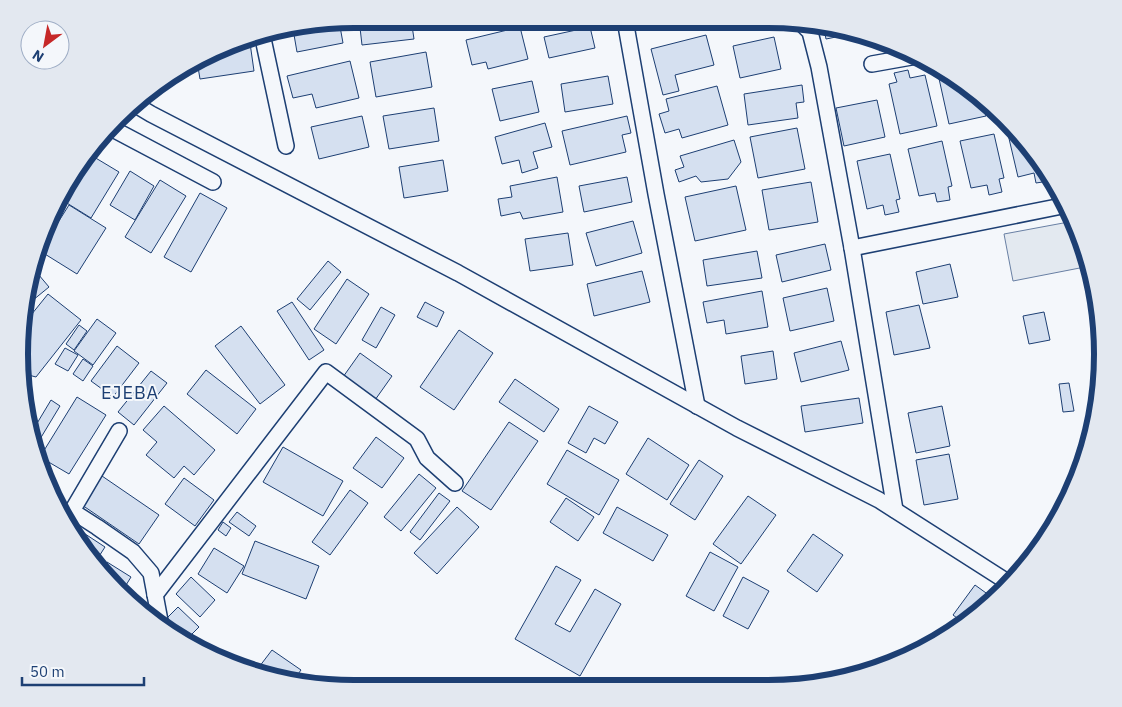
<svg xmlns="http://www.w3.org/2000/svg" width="1122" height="707" viewBox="0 0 1122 707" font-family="'IBM Plex Sans',sans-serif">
<rect width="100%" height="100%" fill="#f4f7fb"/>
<!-- green -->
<polygon fill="#e3e9f0" stroke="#687fa3" points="1074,221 1086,246 1090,266 1013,281 1004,234"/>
<!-- building -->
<g fill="#d5e0f0" stroke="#1d3f73">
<polygon points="359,19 411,19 414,39 362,45"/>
<polygon points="339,21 343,43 297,52 293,29"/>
<polygon points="823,24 856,33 826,39"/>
<polygon points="520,27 528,59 488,69 486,62 472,65 466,40"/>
<polygon points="590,27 595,48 549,58 544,37"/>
<polygon points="706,35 714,65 675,75 679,91 663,95 651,49"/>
<polygon points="774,37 781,69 740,78 733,46"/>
<polygon points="250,43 254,71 200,79 197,61 227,46"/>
<polygon points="426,52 432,87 376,97 370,62"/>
<polygon points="350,61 359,98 316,108 312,94 293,98 287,76"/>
<polygon points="908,70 910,78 925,75 937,126 900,134 889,84 897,82 894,73"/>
<polygon points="945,72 973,88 981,97 986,116 949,124 938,74"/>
<polygon points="608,76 613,104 565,112 561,84"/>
<polygon points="532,81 539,112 500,121 492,89"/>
<polygon points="802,85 804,102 796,103 798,118 748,125 744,94"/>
<polygon points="717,86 728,125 682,138 679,129 665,133 659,114 669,111 666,99"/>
<polygon points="877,100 885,137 844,146 836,108"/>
<polygon points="434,108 439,141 389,149 383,116"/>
<polygon points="362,116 369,147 319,159 311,127"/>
<polygon points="627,116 631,133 622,135 626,152 570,165 562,131"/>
<polygon points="545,123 552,147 533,152 538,168 522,173 519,160 502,164 495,137"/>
<polygon points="797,128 805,169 758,178 750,137"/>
<polygon points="1015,128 1020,133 1047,170 1049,181 1036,183 1034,173 1018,177 1007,130"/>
<polygon points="994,134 1004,178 999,179 1002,192 989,195 987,185 971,188 960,141"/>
<polygon points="734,140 741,162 728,179 701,182 696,176 679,182 675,170 684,167 680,156"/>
<polygon points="942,141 952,186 948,187 950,200 937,202 935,193 919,196 908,149"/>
<polygon points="89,154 119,172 91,218 62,200"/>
<polygon points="890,154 900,199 896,200 899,212 885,215 883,205 867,209 857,161"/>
<polygon points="443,160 448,191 404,198 399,167"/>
<polygon points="130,171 154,186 135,220 110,205"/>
<polygon points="557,177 563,212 523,219 520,212 501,216 498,199 512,197 510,186"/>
<polygon points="627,177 632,202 584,212 579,186"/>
<polygon points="160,180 186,196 151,253 125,237"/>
<polygon points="811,182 818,222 769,230 762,190"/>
<polygon points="736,186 746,230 695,241 685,197"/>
<polygon points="200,193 227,208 191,272 164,257"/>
<polygon points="69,205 106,228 77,274 40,251"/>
<polygon points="633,221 642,253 596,266 586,233"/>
<polygon points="568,233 573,265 530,271 525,239"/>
<polygon points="825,244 831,270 782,282 776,255"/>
<polygon points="757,251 762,278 707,286 703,260"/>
<polygon points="328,261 341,272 310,310 297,299"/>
<polygon points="950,264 958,297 923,304 916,272"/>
<polygon points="33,268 49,287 27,305"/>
<polygon points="642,271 650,302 594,316 587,284"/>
<polygon points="347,279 369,294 336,344 314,329"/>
<polygon points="827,288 834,321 790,331 783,298"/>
<polygon points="762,291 768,327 726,334 724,320 707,323 703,302"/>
<polygon points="48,294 81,320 36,377 21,373 19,353 23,325"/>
<polygon points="292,302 324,350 309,360 277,311"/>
<polygon points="425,302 444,312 437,327 417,317"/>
<polygon points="919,305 930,348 894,355 886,312"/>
<polygon points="381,307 395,315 376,348 362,340"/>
<polygon points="1044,312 1050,340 1029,344 1023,316"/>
<polygon points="97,319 116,333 93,365 74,351"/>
<polygon points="79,325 87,331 74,350 66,344"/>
<polygon points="241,326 285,385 260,404 215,346"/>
<polygon points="459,330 493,353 454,410 420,387"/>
<polygon points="841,341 849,370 801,382 794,353"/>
<polygon points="117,346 139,363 113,397 91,381"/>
<polygon points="65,348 78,355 68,371 55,364"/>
<polygon points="773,351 777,379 745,384 741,356"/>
<polygon points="360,353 392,376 375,400 343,377"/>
<polygon points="83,359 93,366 83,381 73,374"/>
<polygon points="206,370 256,409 237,434 187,394"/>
<polygon points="151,371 167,383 134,425 118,412"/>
<polygon points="515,379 559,409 544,432 499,402"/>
<polygon points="1069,383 1074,411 1063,412 1059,384"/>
<polygon points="77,397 106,415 69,474 40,457"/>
<polygon points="859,398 863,423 805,432 801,406"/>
<polygon points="51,400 60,406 34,449 30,440 30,435"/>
<polygon points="164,406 215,450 194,475 184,466 174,478 146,455 157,442 143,430"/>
<polygon points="589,406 618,422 605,444 594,438 586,453 568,443"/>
<polygon points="942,406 950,446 916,453 908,413"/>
<polygon points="509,422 538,441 491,510 462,491"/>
<polygon points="376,437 404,458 382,488 353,468"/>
<polygon points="648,438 689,465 667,500 626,474"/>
<polygon points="283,447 343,481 323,516 263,482"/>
<polygon points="567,450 619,480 599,515 547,484"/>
<polygon points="949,454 958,499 924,505 916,460"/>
<polygon points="699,460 723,476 695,520 670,504"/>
<polygon points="419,474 436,488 401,531 384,517"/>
<polygon points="102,476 159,515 139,544 82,505"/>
<polygon points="184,478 214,500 195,526 165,504"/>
<polygon points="350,490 368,503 330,555 312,542"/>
<polygon points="439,493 450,501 420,540 410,532"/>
<polygon points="748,496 776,515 741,564 713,544"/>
<polygon points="566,498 594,517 578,541 550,522"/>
<polygon points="457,507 479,527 437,574 414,553"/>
<polygon points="617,507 668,535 653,561 603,533"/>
<polygon points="237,512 256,526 249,536 229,522"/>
<polygon points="223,522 231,528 226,536 218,530"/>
<polygon points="76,528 105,547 96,561 75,539 73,534"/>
<polygon points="813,534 843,555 817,592 787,571"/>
<polygon points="255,541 319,566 306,599 242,574"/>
<polygon points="214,548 244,566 227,593 198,574"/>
<polygon points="710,552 738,567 714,611 686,596"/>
<polygon points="107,562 131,577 123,590 103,569"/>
<polygon points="556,566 581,580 555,624 570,632 595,589 621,604 580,676 515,639"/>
<polygon points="191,577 215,600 200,617 176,594"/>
<polygon points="743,577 769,591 748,629 723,616"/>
<polygon points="975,585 993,598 973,619 965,624 953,615"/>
<polygon points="178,607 199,627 186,640 166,619"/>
<polygon points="272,650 301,670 293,681 256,671"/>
</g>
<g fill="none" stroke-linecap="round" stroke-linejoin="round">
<!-- minor casing -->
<g stroke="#1d3f73" stroke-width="18">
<g id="minor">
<polyline points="625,20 656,194 697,406"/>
<polyline points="800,22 810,32 819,67 852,248 895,510"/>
<polyline points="262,34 286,146"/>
<polyline points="872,64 917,56"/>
<polyline points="136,105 151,114 458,273 737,428 879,500 1009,583"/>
<polyline points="111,128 213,182"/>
<polyline points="852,248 1067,205"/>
<polyline points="72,511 97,527 133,552 151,573 160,621 163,627"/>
<polyline points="65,517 72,511 119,431"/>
<polyline points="155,595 326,372 417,439 427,458 455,483"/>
</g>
</g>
<!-- minor -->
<use href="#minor" stroke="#f4f7fb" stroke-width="15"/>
</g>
<g text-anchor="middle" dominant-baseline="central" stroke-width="4" stroke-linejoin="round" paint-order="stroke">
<!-- quarter labels -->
<g font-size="18" letter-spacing="1" fill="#1d3f73" stroke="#f4f7fb">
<text x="130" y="392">EJEBA</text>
</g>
</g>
<!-- crop -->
<path d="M0 0H1122V707H0ZM354 28H768A326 326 0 0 1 1094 354V354A326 326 0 0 1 768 680H354A326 326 0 0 1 28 354V354A326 326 0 0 1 354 28Z" fill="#e3e8f0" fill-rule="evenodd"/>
<path fill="none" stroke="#1d3f73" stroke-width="6" d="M354 28H768A326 326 0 0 1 1094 354V354A326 326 0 0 1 768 680H354A326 326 0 0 1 28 354V354A326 326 0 0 1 354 28Z"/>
<!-- north arrow -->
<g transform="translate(45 45) rotate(212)"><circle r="24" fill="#f4f7fb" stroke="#9eadc5"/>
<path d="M0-4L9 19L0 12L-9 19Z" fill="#c62828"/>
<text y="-8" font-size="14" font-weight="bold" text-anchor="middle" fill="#1d3f73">N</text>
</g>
<!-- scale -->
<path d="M22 677v8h122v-8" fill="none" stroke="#1d3f73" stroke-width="2.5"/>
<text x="30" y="677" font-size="15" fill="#1d3f73" stroke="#f4f7fb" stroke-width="4" paint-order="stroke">50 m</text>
</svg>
